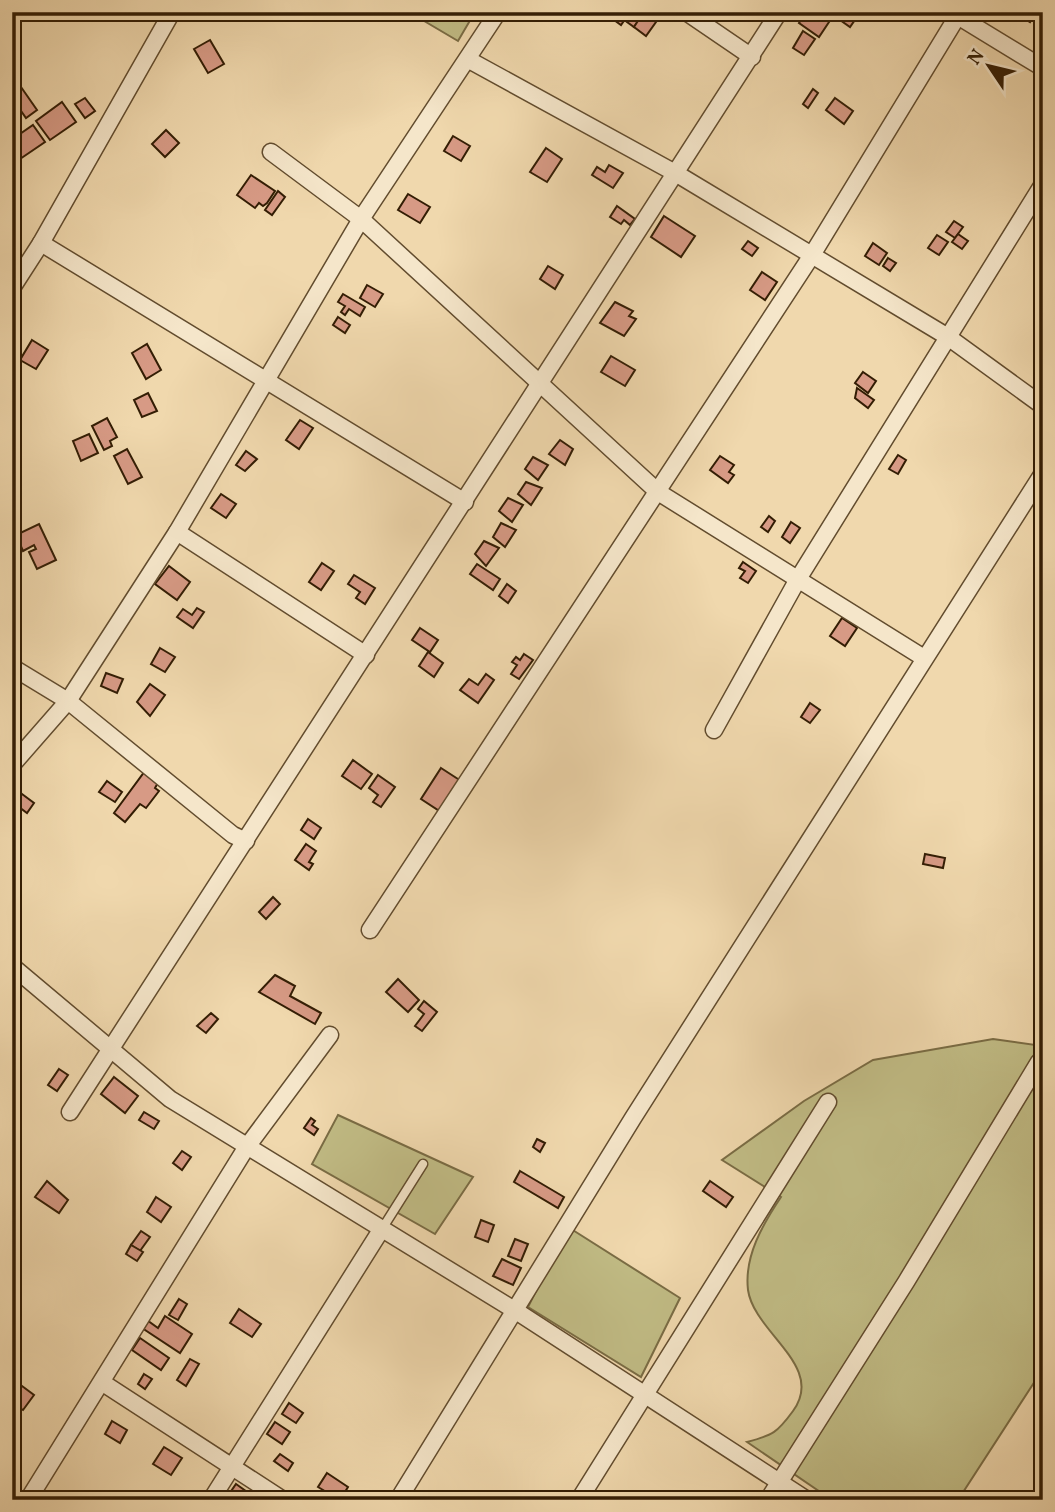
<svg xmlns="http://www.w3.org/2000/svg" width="1055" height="1512" viewBox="0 0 1055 1512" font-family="Vollkorn,serif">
<rect width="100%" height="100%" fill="#f0d8ad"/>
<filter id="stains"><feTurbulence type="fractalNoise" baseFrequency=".00286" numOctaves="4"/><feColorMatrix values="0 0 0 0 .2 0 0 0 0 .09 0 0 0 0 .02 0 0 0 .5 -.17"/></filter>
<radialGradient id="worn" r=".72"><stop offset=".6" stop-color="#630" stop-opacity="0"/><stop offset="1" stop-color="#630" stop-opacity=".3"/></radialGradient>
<!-- green -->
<g fill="#c1bc85" stroke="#7a6c44" stroke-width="2">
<polygon points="409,12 475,12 458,41"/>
<path d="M993,1039l50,7v335l-6,-3 -79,122h-126l-85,-58c26,-7 30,-9 46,-31 33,-45 -39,-78 -45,-121 -4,-34 15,-66 33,-93l-59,-37 82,-59 69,-41z"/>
<polygon points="338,1115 473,1177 435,1234 312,1164"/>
<polygon points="568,1227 680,1298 641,1377 528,1307"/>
</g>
<!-- building -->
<g fill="#d79a85" stroke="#331d04" stroke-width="2">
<polygon points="613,12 630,12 621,25 610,17"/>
<polygon points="634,12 641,17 634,27 627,22"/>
<polygon points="807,12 821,12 831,19 819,37 799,23"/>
<polygon points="845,12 859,14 850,27 840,20"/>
<polygon points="1014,12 1036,12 1030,22"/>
<polygon points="643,13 656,22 646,36 634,27"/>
<polygon points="803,31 815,39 804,55 793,48"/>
<polygon points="210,40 224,64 208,73 194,49"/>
<polygon points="21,87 37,110 26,118 12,98 12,93"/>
<polygon points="813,89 818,93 808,108 803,104"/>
<polygon points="85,98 95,111 85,118 75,104"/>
<polygon points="835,98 853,111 844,124 826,110"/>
<polygon points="62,102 76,122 50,140 36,121"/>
<polygon points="33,125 45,142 20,159 12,157 12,135 17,136"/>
<polygon points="166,130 179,143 165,157 152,144"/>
<polygon points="453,136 470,146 461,161 444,151"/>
<polygon points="546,148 562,159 547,182 530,172"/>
<polygon points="609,165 623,173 613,188 592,175 597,167 605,172"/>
<polygon points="251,175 275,191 267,203 263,206 259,203 255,208 237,195"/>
<polygon points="278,191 285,197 272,215 265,210"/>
<polygon points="408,194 430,207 420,223 398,210"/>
<polygon points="617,206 635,219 630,225 624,220 621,224 610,217"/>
<polygon points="664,216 695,236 681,257 651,237"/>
<polygon points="954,221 963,227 955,238 946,232"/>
<polygon points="958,234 968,241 962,249 952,242"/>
<polygon points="937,235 948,242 939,255 928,248"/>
<polygon points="748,241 758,248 752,256 742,249"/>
<polygon points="873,243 887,253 879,265 865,256"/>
<polygon points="888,258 896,263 890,271 883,266"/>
<polygon points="548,266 563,275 555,289 540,279"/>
<polygon points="762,272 777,282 765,300 750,290"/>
<polygon points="367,285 383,294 375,307 360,298"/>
<polygon points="343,294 365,307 360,316 349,309 345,315 341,312 345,306 338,302"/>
<polygon points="615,302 633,311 629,316 636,319 624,336 600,323"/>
<polygon points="338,317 350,325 345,333 333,325"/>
<polygon points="32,340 48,350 36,369 20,360"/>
<polygon points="147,344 161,370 146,379 132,353"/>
<polygon points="611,356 635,370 625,386 601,372"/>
<polygon points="863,372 876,381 868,393 855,383"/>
<polygon points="857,388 874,400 868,408 855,398"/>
<polygon points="148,393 157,411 142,417 134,400"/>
<polygon points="107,418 117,437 110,441 112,446 104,450 92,426"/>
<polygon points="300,420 313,428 299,449 286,440"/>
<polygon points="89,434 98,453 81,461 73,441"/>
<polygon points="560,440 573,449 565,465 549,454"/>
<polygon points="127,449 142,477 128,484 114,456"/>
<polygon points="246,451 257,459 245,471 236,465"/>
<polygon points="898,455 906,460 898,474 889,469"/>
<polygon points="720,456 734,465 729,472 734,475 728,483 710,470"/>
<polygon points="533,457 548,465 538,480 525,469"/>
<polygon points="526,482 542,488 531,505 518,494"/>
<polygon points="221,494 236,504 226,518 211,508"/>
<polygon points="508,498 523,505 512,522 499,511"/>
<polygon points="769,516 775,521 768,532 761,527"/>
<polygon points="791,522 800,528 790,543 782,537"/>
<polygon points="501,523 516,530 505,547 493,537"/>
<polygon points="39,524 56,560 37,569 29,552 36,549 34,545 23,551 16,535"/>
<polygon points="484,541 499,548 486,566 475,554"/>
<polygon points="743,562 756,571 748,583 740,578 745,571 739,568"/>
<polygon points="322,563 334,571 321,590 309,582"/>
<polygon points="477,564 500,579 493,590 470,574"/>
<polygon points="169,566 190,582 177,600 155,584"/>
<polygon points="354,575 375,588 365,604 356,598 360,592 348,584"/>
<polygon points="507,584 516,591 508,603 499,596"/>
<polygon points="197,608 204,612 193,628 177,617 183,609 192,615"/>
<polygon points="842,618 857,628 845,646 830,636"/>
<polygon points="420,628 438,640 430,652 412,640"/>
<polygon points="160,648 175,657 165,672 151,664"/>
<polygon points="428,652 443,663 434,677 419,666"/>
<polygon points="524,654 533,660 519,679 511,674 517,665 512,662 516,657 520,660"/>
<polygon points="106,673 123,679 117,693 101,686"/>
<polygon points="486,674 494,680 478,703 460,690 469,679 478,685"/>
<polygon points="150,684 165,695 150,716 137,702"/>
<polygon points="810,703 820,710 810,723 801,717"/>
<polygon points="353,760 372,774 361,789 342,776"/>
<polygon points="441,768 461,781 441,812 421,799"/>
<polygon points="145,771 159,781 155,788 159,791 146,808 140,804 125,822 114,813"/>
<polygon points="378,775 395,787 381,807 373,802 378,795 369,788"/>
<polygon points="107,781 122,792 115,802 99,792"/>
<polygon points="22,794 34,803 27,813 15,804"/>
<polygon points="308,819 321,828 314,839 301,830"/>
<polygon points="306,844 316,851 309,862 313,864 309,870 295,860"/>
<polygon points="925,854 945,858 943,868 923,864"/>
<polygon points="273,897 280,904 266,919 259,912"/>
<polygon points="275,975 295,986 290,996 321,1013 315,1024 259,992"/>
<polygon points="398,979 419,1000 408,1012 386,992"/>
<polygon points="424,1001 437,1012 422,1031 415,1026 424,1014 418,1009"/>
<polygon points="211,1013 218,1019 206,1033 197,1026"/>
<polygon points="59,1069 68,1075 57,1091 48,1085"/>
<polygon points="114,1077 138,1096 125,1113 101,1094"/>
<polygon points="144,1112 159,1121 154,1129 139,1120"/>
<polygon points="311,1118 315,1121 312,1125 318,1129 314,1135 304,1128"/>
<polygon points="537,1139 545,1143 540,1152 533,1147"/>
<polygon points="182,1151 191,1157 182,1170 173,1163"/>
<polygon points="520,1171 564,1197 558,1208 514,1182"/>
<polygon points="47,1181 68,1200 59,1213 35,1197"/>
<polygon points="710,1181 733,1197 726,1207 703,1191"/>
<polygon points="156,1197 171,1207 161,1222 147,1212"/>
<polygon points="481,1220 494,1225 488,1242 475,1237"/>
<polygon points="141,1231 150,1237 140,1251 131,1245"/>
<polygon points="515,1239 528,1244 521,1261 508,1256"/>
<polygon points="131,1245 143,1252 137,1261 126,1254"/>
<polygon points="502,1259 521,1268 513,1285 493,1276"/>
<polygon points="179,1299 187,1304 178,1320 169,1315"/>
<polygon points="239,1309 261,1324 252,1337 230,1323"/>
<polygon points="165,1316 192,1334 180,1353 139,1326 144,1318 158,1328"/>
<polygon points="140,1338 169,1358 161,1370 132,1350"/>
<polygon points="190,1359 199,1364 186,1386 177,1380"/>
<polygon points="144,1374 152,1379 145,1389 138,1384"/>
<polygon points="22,1386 34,1395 23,1410 12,1403 12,1390 16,1393"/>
<polygon points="289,1403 303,1413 296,1423 282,1414"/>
<polygon points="112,1421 127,1430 120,1443 105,1434"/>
<polygon points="275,1422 290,1432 282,1444 267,1434"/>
<polygon points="164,1447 182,1458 171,1475 153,1464"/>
<polygon points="280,1454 293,1463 288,1471 274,1461"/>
<polygon points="327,1473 348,1487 340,1500 318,1487"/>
<polygon points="236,1484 250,1494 246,1500 225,1500"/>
</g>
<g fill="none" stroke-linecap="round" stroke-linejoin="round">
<!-- lane casing -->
<g stroke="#624c2e" stroke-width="11">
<polyline id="lane" points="382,1229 423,1164"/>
</g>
<!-- street casing -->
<g stroke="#624c2e" stroke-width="19">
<g id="street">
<polyline points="686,12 752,57"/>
<polyline points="951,12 1043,68"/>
<polyline points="469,60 677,174 948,337 1043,406"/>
<polyline points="271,152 361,219 658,492 924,658"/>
<polyline points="41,243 465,502"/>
<polyline points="12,288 41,243 172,12"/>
<polyline points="177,532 366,655"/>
<polyline points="12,667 68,701 233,835 246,841"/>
<polyline points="714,730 798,579 1043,184"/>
<polyline points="12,765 68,701 177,532 361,219 498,12"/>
<polyline points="370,930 812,255 960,12"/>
<polyline points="12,966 170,1099 516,1311 807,1500"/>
<polyline points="70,1112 779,12"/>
<polyline points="103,1383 283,1500"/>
<polyline points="28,1500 246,1148 330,1035"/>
<polyline points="211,1500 381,1230"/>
<polyline points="398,1500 633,1118 1043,473"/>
<polyline points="579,1500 828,1102"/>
<polyline points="768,1500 906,1282 1039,1062"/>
</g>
</g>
<!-- lane -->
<use href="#lane" stroke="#f5e6ca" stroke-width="8"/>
<!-- street -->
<use href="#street" stroke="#f5e6ca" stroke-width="16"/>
</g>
<!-- margin -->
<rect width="1055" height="1512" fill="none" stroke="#f0d8ad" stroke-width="42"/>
<rect x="14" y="14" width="1027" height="1484" fill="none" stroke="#331d04" stroke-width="3.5"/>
<rect x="21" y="21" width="1013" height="1470" fill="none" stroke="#331d04" stroke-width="2"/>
<!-- north arrow -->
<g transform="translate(989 66) rotate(305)" stroke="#f5e6ca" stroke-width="5" paint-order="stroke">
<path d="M0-5L12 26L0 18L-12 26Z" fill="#331d04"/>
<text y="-10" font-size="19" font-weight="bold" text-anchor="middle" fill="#331d04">N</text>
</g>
<rect width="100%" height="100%" filter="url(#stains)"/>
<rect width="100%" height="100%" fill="url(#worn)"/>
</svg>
